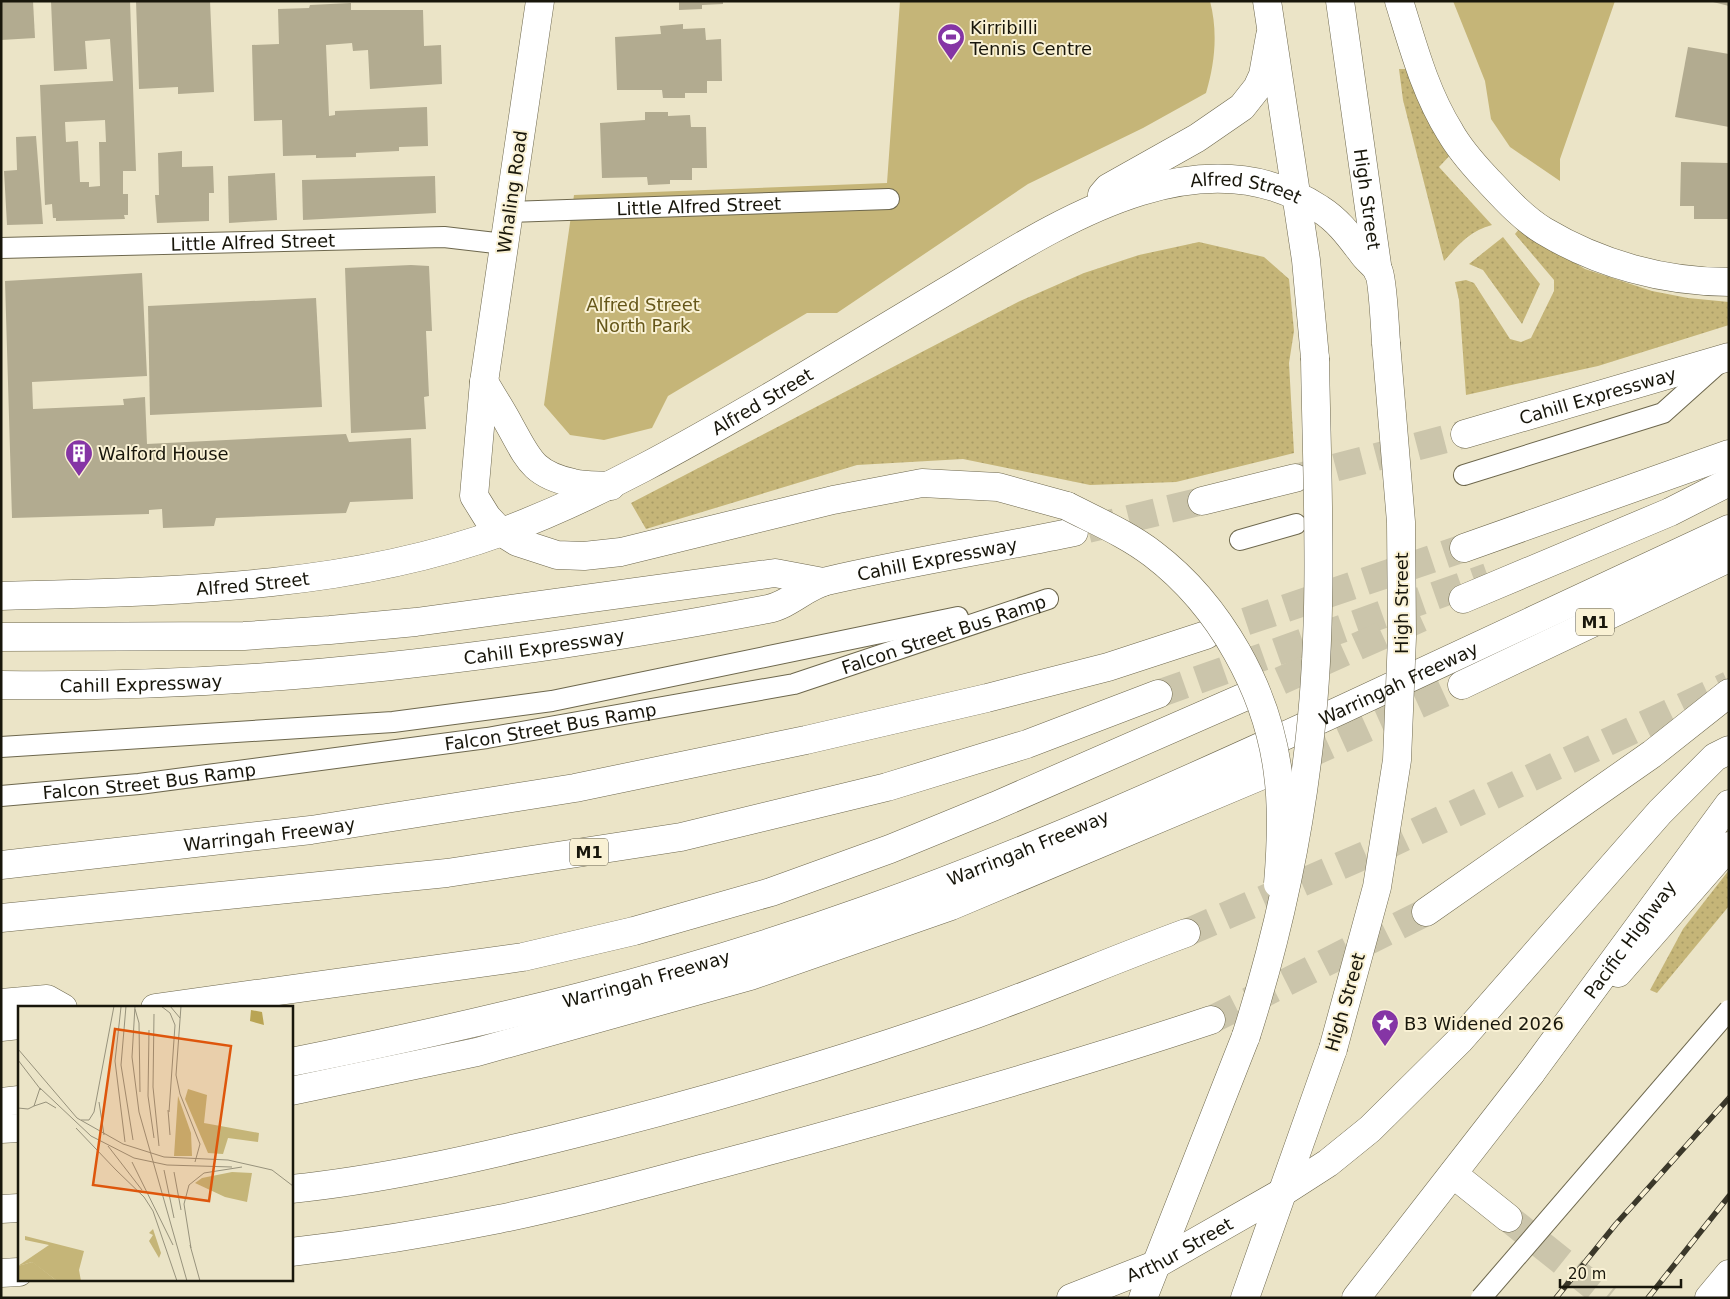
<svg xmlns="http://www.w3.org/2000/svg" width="1730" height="1299" viewBox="0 0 1730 1299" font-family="'DejaVu Sans',sans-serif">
<defs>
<pattern id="grass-dots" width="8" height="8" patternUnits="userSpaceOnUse" patternTransform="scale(1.25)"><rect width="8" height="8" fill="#c5b578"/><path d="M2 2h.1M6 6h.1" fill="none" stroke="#a89b66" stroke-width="1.8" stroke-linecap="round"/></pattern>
</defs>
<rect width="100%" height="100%" fill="#ebe4c7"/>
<!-- grass -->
<g fill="url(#grass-dots)">
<path d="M1399,69h11l44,82 -15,16 53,58c-22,6 -33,19 -48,36l-41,-161z"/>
<polygon points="1519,229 1585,269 1652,291 1688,298 1729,302 1729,325 1598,366 1466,395 1459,300 1455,282 1466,280 1474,283 1510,339 1521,342 1531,338 1554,291 1554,280 1515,234"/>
<polygon points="1503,237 1540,284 1522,324 1483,270 1469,264"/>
<polygon points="1199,242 1264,257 1289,279 1294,331 1289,363 1294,453 1176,482 1090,485 963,459 857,465 646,529 631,503 1020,301 1084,273 1139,255"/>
<polygon points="1729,870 1729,906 1657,993 1650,990 1683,929"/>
</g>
<!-- park -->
<g fill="#c5b578">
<path d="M900,1h310c8,31 5,62 -4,92l-63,35 -115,56 -191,129h-30l-139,83 -16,32 -48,12 -34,-5 -26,-30 30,-210 313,-12z"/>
<polygon points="1453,1 1615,1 1560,159 1560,181 1510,147 1491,119 1485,81"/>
</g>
<!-- building -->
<g fill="#b2ab90" fill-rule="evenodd">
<polygon points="1,1 33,1 35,38 1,40"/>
<path d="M51,1h79l6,170h-13v23h5v21h-4l1,4 -69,2v-3h-3l-1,-14 -7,1 -5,-120 73,-4 -3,-42 -25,2 2,28 -33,2zM105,120l1,22h-7l1,44 -11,1v-5h-9l-2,-41 -12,1 -1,-20z"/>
<polygon points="136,1 210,1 214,92 178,94 178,87 139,89"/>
<polygon points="679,1 723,1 723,4 702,5 702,9 679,10"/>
<polygon points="1729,1 1729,6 1713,2 1713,1"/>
<polygon points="351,3 351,10 423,10 424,46 441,45 442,84 370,89 368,50 353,51 352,43 326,45 329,116 335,115 335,111 427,107 428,146 399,147 399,151 356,153 356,157 316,158 316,155 283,156 282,120 254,121 252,45 279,44 278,9 309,8 310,5"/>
<polygon points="683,24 683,29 705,28 706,40 721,39 722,81 707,81 707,93 685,93 685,98 663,98 662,90 617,90 615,37 661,34 660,26"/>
<polygon points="1688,47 1729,54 1729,127 1675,117"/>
<polygon points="645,112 668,112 668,116 690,115 691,127 706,127 707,168 692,168 692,180 670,180 670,184 648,185 647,177 602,178 600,123 645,120"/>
<polygon points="36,136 43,224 7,225 4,171 17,170 16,137"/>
<polygon points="182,151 182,167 213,166 214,193 209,193 209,221 157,223 155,195 159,195 158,153"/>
<polygon points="1681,162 1729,163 1729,219 1694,219 1694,206 1680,206"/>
<polygon points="275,173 277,220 229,223 228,176"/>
<polygon points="435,176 436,213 303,220 302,180"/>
<polygon points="411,265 429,266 432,331 426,331 429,396 424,397 426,429 351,433 345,268"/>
<polygon points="142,273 147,376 32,382 33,409 124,405 123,399 145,397 147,444 346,434 349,442 411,438 413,499 350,502 346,513 216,518 214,526 163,528 162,509 149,510 149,514 12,518 5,281"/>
<polygon points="316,298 322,407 150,415 148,306"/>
</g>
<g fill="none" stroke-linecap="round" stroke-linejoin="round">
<!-- minor-tunnel -->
<polyline stroke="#cbc5ab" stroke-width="28" stroke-dasharray="28 14" stroke-linecap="butt" points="1508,1218 1608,1298"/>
<!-- motorway-tunnel -->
<g stroke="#cbc5ab" stroke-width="28" stroke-dasharray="28 14" stroke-linecap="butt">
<polyline points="1295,478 1465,434"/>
<polyline points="1088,529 1202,501"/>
<polyline points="1206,635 1464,548"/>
<polyline points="1158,694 1488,577"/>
<polyline points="1242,698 1421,618"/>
<polyline points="1265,774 1462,685"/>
<polyline points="1186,933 1379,849 1729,685"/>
<polyline points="1211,1020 1426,912"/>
</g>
<!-- service casing -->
<g stroke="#6d674d" stroke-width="22">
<g id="service">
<path id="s1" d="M509,212l380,-13"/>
<path id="s2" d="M1,248l443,-11 60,7"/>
<polyline points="1464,475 1663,413 1721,361"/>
<polyline points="1240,540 1296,524"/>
<polyline points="1,747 393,722 552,701 958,617"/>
<path id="s3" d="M1,796l138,-12 348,-46 307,-54 254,-85"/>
</g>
</g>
<!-- minor casing -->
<g stroke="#6d674d" stroke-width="29">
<g id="minor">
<polyline points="540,1 484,382 474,496 487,517 501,532 517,542 557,555 584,556 621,552 833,500 922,483 998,487 1067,506"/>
<path d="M484,382c9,15 18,29 26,44 18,32 22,48 63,57 12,3 26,2 38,3"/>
<polyline points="1618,973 1729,846"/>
<polyline points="1453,1174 1508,1218"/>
<polyline points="1709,1298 1729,1274"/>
</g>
</g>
<!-- secondary casing -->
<g stroke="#6d674d" stroke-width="29">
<g id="secondary">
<polyline points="1267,1 1306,260 1315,358"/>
<path id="s4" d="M1340,1l38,271"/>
</g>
</g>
<!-- primary casing -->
<g stroke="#6d674d" stroke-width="29">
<g id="primary">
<polyline points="1102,195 1108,188 1197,138 1242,107 1257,88 1263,75 1270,36"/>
<path id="s5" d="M1,596c167,-5 342,-6 501,-64 97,-36 187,-88 276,-140 56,-34 113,-68 170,-102 105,-63 250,-162 372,-81 19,12 30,28 43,45 4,6 13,12 16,18 4,12 6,56 7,71"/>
<path id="s6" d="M1071,1298l84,-33 128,-73"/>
<polyline points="1143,1298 1246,1036"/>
<polyline points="1245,1298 1333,1049"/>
<polyline points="1356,1298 1531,1073"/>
</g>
</g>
<!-- motorway casing -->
<g stroke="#6d674d" stroke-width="29">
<g id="motorway">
<path d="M1399,1c14,45 26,91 51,131 9,16 22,31 35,45 17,18 37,41 59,54 55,33 120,51 185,51"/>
<path id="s7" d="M1465,434l264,-77"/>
<polyline points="1202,501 1295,478"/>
<polyline points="1464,548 1729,454"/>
<polyline points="1463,599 1670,512 1729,482"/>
<polyline points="1,637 244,636 330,630 416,622 775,573 823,582"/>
<path id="s8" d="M1,685c258,4 514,-28 767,-76 21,-4 38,-23 59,-28 82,-19 165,-32 247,-49"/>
<polyline points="1462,685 1729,558"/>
<path id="s9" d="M1,865l310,-35 264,-42 231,-48 181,-42 121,-31 98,-32"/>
<polyline points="1426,912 1652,754 1729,693"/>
<polyline points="1,918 447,873 681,837 887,787 1027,744 1158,694"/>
<polyline points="1,1003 47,999 63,1008"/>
<polyline points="155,1008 523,957 634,931 771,892 890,849 995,806 1242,698"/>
<polyline points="1,1027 19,1025"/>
<path id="s10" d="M291,1062c195,-39 388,-85 575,-152 163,-58 321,-129 477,-201 129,-60 257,-120 386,-180"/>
<path id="s11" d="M1531,1073l198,-269"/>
<polyline points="291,1091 477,1052 750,976 951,906 1265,774"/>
<polyline points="1,1102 19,1100"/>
<polyline points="1,1129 19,1128"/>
<path d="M291,1189c88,-9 177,-29 263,-50 142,-35 283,-76 422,-125 70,-25 139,-55 210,-81"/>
<polyline points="1283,1192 1328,1163 1370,1129 1460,1040 1660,812 1715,757 1729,750"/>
<polyline points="1,1209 19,1208"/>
<path d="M291,1252c70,-8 139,-19 208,-33 93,-19 185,-46 277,-70 146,-40 291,-81 435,-129"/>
<polyline points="1,1273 19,1272"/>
</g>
</g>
<!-- service -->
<use href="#service" stroke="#fff" stroke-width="20"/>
<!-- minor -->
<use href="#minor" stroke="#fff" stroke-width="28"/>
<!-- secondary -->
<use href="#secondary" stroke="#fff" stroke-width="28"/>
<!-- primary -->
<use href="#primary" stroke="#fff" stroke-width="28"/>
<!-- motorway -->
<use href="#motorway" stroke="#fff" stroke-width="28"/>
<!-- rail casing -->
<g stroke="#3b382a" stroke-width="5.5">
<g id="rail">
<polyline points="1556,1298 1616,1224 1729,1098"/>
<polyline points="1648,1298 1729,1196"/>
</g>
</g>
<!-- rail -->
<use href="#rail" stroke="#f9f1d4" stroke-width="4" stroke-dasharray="11" stroke-linecap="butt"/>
<!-- service-bridge casing -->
<g stroke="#6d674d" stroke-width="22" stroke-linecap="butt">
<polyline id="service-bridge" points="1481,1298 1729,1010"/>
</g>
<!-- minor-bridge casing -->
<g stroke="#6d674d" stroke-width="29" stroke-linecap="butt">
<path id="minor-bridge" d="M1067,506c29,15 60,28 86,48 67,51 115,137 125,220 5,36 3,74 0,110"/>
</g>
<!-- secondary-bridge casing -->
<g stroke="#6d674d" stroke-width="29" stroke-linecap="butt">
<path id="secondary-bridge" d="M1246,1036c31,-97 53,-198 64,-300 14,-125 7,-252 5,-378"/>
</g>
<!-- primary-bridge casing -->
<g stroke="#6d674d" stroke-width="29" stroke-linecap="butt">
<polyline id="primary-bridge" points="1333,1049 1377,887 1397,760 1402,637 1401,522 1386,343"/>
</g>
<!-- service-bridge -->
<use href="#service-bridge" stroke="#fff" stroke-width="20"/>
<!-- minor-bridge -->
<use href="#minor-bridge" stroke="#fff" stroke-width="28"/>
<!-- secondary-bridge -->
<use href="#secondary-bridge" stroke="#fff" stroke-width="28"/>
<!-- primary-bridge -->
<use href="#primary-bridge" stroke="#fff" stroke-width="28"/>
</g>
<!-- icons -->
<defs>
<g id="stadium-pin" transform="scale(1.4375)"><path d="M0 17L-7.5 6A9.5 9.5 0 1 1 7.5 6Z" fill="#8535a5" stroke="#f9f1d4"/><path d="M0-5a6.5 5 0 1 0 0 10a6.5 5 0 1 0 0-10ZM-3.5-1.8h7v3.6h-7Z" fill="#fff"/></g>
<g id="building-pin" transform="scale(1.4375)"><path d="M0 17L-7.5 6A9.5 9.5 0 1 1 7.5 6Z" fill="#8535a5" stroke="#f9f1d4"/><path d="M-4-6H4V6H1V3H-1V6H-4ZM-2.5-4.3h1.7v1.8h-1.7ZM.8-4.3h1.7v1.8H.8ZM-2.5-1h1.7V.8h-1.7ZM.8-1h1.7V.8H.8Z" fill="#fff"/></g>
<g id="sight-pin" transform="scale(1.4375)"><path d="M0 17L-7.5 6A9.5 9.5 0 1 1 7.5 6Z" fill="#8535a5" stroke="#f9f1d4"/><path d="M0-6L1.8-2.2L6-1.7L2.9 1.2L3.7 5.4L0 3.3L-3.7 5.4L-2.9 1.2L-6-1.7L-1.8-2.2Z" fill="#fff"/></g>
</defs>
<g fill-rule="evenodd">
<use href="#stadium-pin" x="951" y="37"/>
<use href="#building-pin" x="79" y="453"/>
<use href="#sight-pin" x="1385" y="1023"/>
</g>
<g text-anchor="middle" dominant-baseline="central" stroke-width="4" stroke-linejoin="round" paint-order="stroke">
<!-- shield labels -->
<g fill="#f9f1d4" stroke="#5c5847" stroke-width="1">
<rect x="1576" y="608.5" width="38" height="27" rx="4"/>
<rect x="570" y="838.5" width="38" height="27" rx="4"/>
</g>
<g font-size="16" font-weight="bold" fill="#18160b">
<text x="1595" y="622">M1</text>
<text x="589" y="852">M1</text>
</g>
<!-- poi labels -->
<g font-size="18" fill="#18160b" stroke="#f9f1d4" text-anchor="start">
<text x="970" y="27">Kirribilli<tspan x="970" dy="21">Tennis Centre</tspan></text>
<text x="98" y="453">Walford House</text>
<text x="1404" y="1023">B3 Widened 2026</text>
</g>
<!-- street labels -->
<g font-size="18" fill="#18160b" stroke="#f9f1d4">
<text stroke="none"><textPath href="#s5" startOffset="1340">Alfred Street</textPath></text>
<text transform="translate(512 192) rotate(-82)">Whaling Road</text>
<text stroke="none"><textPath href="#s4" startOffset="200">High Street</textPath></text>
<text stroke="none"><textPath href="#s1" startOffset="190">Little Alfred Street</textPath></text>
<text stroke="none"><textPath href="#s2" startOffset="252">Little Alfred Street</textPath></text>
<text stroke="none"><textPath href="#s7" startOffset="138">Cahill Expressway</textPath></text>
<text stroke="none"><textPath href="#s5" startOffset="799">Alfred Street</textPath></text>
<text stroke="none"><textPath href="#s8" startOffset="950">Cahill Expressway</textPath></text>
<text stroke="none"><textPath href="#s5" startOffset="252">Alfred Street</textPath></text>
<text transform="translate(1401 603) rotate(-90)">High Street</text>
<text stroke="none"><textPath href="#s3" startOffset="959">Falcon Street Bus Ramp</textPath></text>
<text stroke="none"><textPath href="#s8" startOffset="545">Cahill Expressway</textPath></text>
<text stroke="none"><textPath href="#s8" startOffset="140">Cahill Expressway</textPath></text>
<text stroke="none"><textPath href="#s10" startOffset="1174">Warringah Freeway</textPath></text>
<text stroke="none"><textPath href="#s3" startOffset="554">Falcon Street Bus Ramp</textPath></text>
<text stroke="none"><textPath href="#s3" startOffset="149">Falcon Street Bus Ramp</textPath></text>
<text stroke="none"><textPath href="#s9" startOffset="270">Warringah Freeway</textPath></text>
<text stroke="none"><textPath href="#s10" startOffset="769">Warringah Freeway</textPath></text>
<text stroke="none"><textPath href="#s11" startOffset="166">Pacific Highway</textPath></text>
<text stroke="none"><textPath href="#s10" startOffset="365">Warringah Freeway</textPath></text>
<text transform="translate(1345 1002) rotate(-74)">High Street</text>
<text stroke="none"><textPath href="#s6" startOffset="119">Arthur Street</textPath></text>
</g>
<!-- park labels -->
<g font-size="18" fill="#655619" stroke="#f9f1d4">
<text x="643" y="304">Alfred Street<tspan x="643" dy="21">North Park</tspan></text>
</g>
</g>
<!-- overview -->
<g transform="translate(18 1006)">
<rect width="275" height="275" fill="#ebe4c7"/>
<path d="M160,90l13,37 1,23h-18zM135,223l8,24 -2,5 -10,-17 4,-6 -4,-2zM14,256l2,1 23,18h-39v-15z" fill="#c5b578"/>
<path d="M233,4l11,2 2,13 -14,-4z" fill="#b9a454"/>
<path d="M170,83l19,6 -3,28 55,10 -1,9 -30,-4 -5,16 -15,-1 -23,-54zM214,166l20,1 -5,29 -22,-5 -30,-14 7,-5zM7,230l59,15 -5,19 2,11h-24l-25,-19 -14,4 31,-21 -24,-5z" fill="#c5b578"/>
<path fill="none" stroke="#97927c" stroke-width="1" d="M108,0l-5,59 12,75M117,0l-3,51 7,55 48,169M143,0l9,7 5,12 -6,87M152,0l10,12M163,0l-5,69 4,19 20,50 -5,18M103,1l-6,54 10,81M117,3l4,14 1,69M136,8l-1,73 6,59M131,24l-1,66 6,42M0,43l59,69 46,26 41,13 64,3 31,7 13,3 21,16M0,54l23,30M22,82l51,48 43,22 33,7 65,2M81,96l5,33M16,100l12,-4 10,6M0,102l10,1 6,-3 6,-18M150,104l2,25M63,114h8l5,-8 20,-106M58,122l40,42M90,140l34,44M114,156l41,83M98,164l28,27 9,14 24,70M146,164l10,48M156,166l7,38M172,239l10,36M173,242l-7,-44 5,-19 15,-12 38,-6"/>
<path fill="#de560c" fill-opacity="0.15" stroke="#de560c" stroke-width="2.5" d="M97,23l116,17 -22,155 -116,-16z"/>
<rect width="275" height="275" fill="none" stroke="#18160b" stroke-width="2.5"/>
</g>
<!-- border -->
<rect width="1730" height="1299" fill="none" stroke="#18160b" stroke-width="5"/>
<!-- scale -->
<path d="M1560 1279v8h121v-8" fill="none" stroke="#18160b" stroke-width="2.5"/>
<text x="1568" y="1279" font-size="15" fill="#18160b" stroke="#f9f1d4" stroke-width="4" paint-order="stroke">20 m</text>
</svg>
